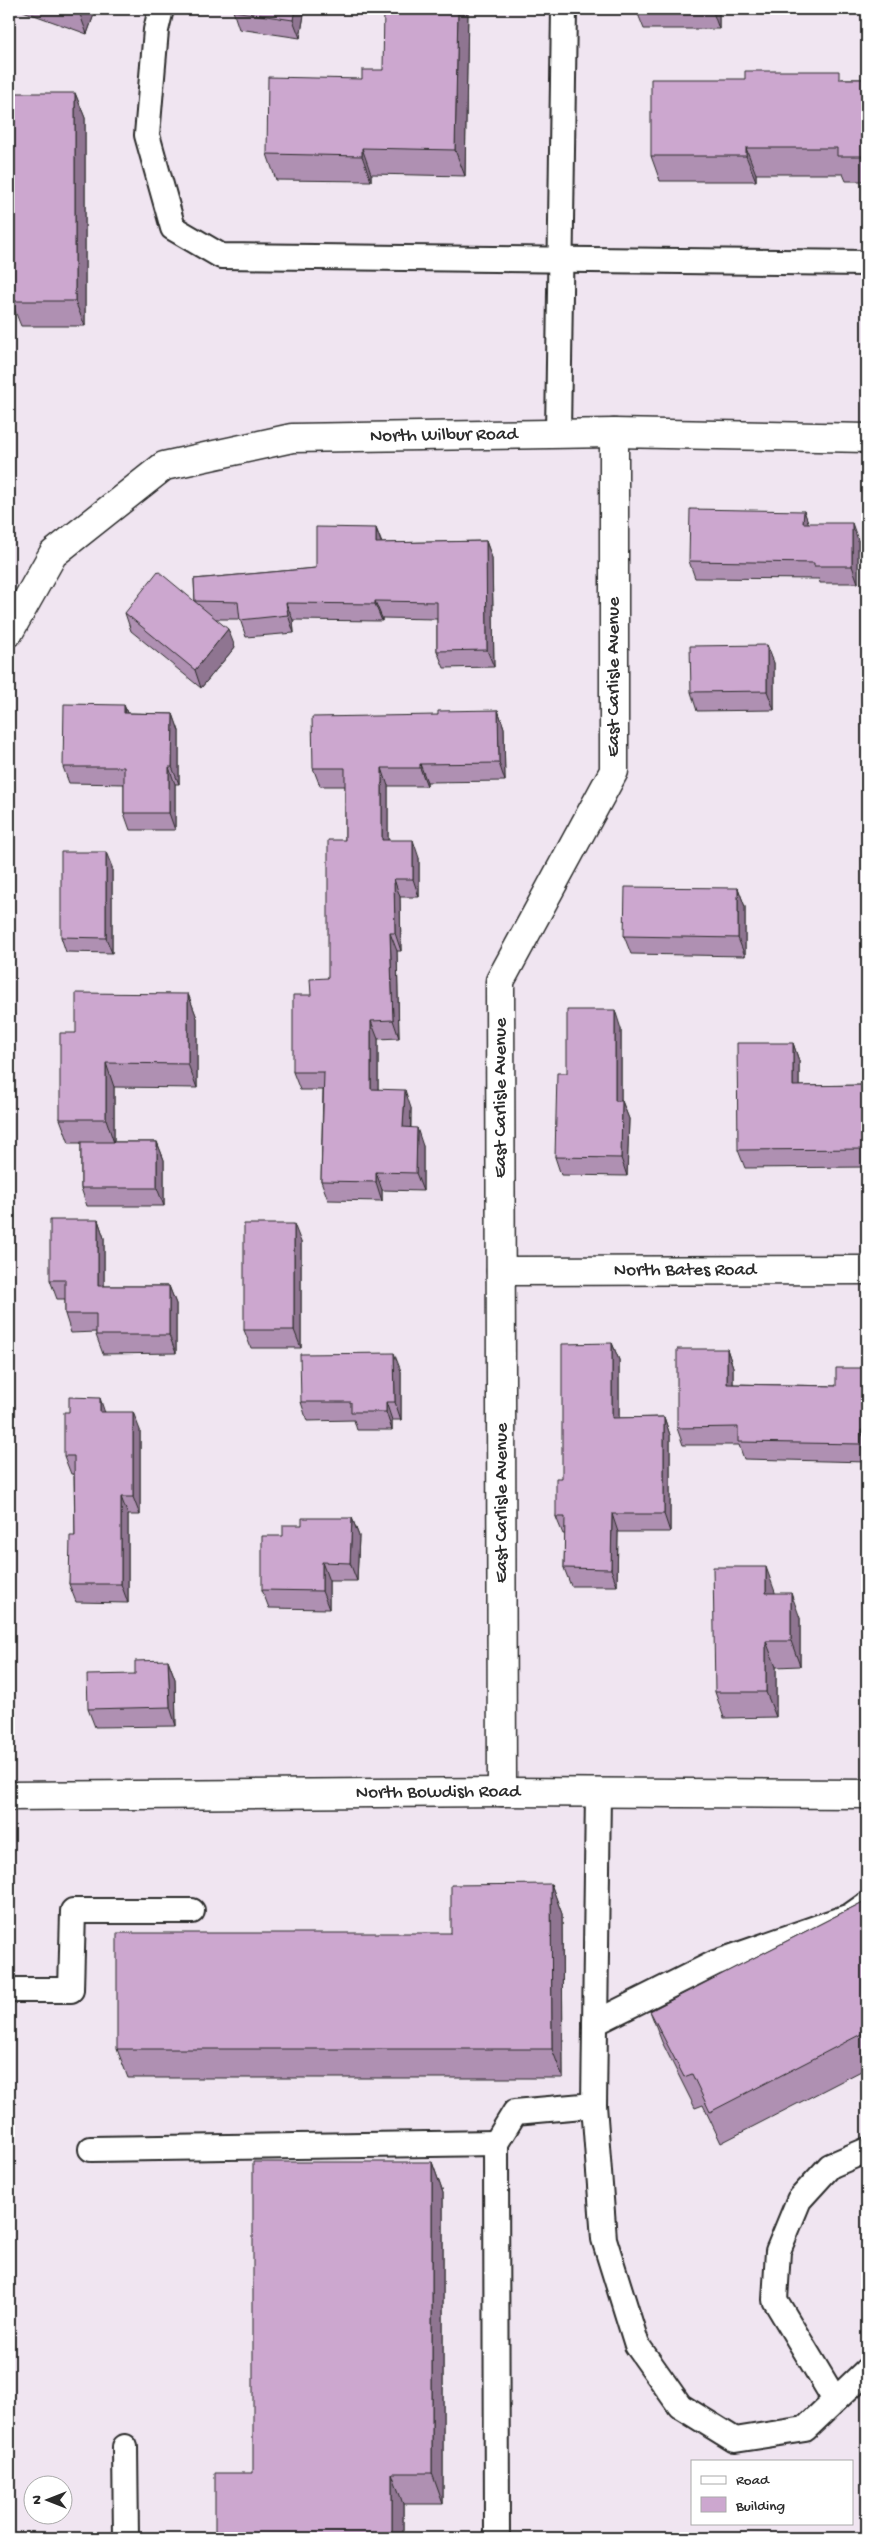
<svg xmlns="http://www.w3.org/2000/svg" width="876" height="2547" viewBox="0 0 876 2547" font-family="'Gochi Hand',sans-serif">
<rect width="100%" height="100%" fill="#f0e5f1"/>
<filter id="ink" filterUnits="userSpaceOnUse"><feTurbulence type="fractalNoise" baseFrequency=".02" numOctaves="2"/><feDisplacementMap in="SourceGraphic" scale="10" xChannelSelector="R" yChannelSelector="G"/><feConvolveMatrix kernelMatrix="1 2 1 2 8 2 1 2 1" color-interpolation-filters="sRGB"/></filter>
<g filter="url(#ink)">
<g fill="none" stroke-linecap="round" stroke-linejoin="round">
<!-- service casing -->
<g stroke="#2b2b2b" stroke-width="28">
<g id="service">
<polyline points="161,9 156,30 147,135 173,228 221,256 867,263"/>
<polyline points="558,434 564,9"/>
<polyline points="9,1990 71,1990 73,1911 192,1911"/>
<polyline points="595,2023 715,1963 850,1916 867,1904"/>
<polyline points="594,2105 604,2239 637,2345 680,2406 735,2440 805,2429 867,2370"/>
<polyline points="91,2149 496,2143"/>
<polyline points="835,2400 775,2300 778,2251 799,2200 830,2166 867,2150"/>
<polyline points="125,2447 126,2538"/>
<polyline points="497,2538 496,2143 515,2112 594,2105 598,1793"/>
</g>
</g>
<!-- minor casing -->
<g stroke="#2b2b2b" stroke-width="31">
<g id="minor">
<path id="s1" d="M9,632l44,-78 111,-88 128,-28 322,-5 253,5"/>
<path id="s2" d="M501,1271l366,-1"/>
<polyline points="502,1792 500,981 614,771 614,433"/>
<path id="s3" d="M9,1796l493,-4 365,2"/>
</g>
</g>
<!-- service -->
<use href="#service" stroke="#fff" stroke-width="24"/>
<!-- minor -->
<use href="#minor" stroke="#fff" stroke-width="28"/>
</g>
<!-- wall -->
<g fill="#af90b2" stroke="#2b2b2b">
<polygon points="22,9 96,9 87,34 23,11"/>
<polygon points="305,9 300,38 239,29 233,11"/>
<polygon points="468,9 465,176 371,174 371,181 276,180 267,154 362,79 383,70"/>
<polygon points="636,9 719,9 719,29 644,29"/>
<polygon points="842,79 867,79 867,181 846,181 843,174 756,174 756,181 660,181 651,156"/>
<polygon points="75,93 85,118 85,326 21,326 11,301"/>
<polygon points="804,511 808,523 858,540 858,583 820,583 819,579 695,578 689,561"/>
<polygon points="376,528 382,543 486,541 492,558 494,667 444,668 437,651 437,619 382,618 382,621 293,620 294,633 246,637 240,619 216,619 235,647 201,688 131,631 125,613 195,602 194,579 316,568"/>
<polygon points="767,645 774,663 774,710 697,711 691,692"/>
<polygon points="124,705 127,713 173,714 179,731 179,784 175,784 175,830 130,830 124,813 124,784 69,783 63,767"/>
<polygon points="498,710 504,728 505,781 427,782 427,786 388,786 388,840 419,858 419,897 400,897 401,951 397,951 399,1038 378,1039 378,1089 411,1108 411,1127 423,1146 423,1191 382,1190 382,1201 328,1200 321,1181 323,1090 300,1090 293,1072 311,995 328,978 345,840 345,786 320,786 313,768 438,715"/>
<polygon points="112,867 112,953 66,952 61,937"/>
<polygon points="738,888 745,907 745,956 631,954 624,936"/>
<polygon points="188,994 197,1018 197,1088 114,1087 114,1142 157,1142 164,1160 164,1206 87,1206 81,1188 81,1143 69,1143 60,1119 76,1033"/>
<polygon points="621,1029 621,1101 622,1101 629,1119 627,1176 561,1175 555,1157 567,1073"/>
<polygon points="793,1043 799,1061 799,1086 867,1085 867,1167 745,1168 738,1150"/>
<polygon points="98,1220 104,1238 104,1286 169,1286 176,1304 176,1353 103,1354 96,1335 96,1332 71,1333 65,1314 65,1299 57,1299 50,1280"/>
<polygon points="301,1242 301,1348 251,1348 244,1330"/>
<polygon points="612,1343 619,1360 619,1418 664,1417 670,1435 670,1532 618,1532 617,1586 571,1586 564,1568 565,1534 563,1534 556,1517 562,1478"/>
<polygon points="727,1349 733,1367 733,1384 836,1386 867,1368 867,1462 744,1459 739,1445 683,1445 677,1428"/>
<polygon points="401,1371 401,1420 392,1420 392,1430 357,1430 354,1420 307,1421 301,1402"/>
<polygon points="105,1412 140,1430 140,1515 128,1515 128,1603 76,1602 69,1584 75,1536 74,1474 71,1474 64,1456"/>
<polygon points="352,1518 359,1536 357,1581 329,1581 329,1609 269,1608 262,1590 283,1536 302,1525"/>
<polygon points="775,1593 800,1618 800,1666 776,1667 776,1717 724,1718 715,1692"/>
<polygon points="168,1660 175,1679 176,1726 95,1727 88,1709 135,1674"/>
<polygon points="551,1884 562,1914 563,2078 128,2078 117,2049 451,1933"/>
<polygon points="867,1900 867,2068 721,2143 703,2105 695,2108 662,2042 650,2011"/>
<polygon points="432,2162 443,2193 443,2504 403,2504 403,2538 253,2473"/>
</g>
<!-- shaded-wall -->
<g fill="#8f7591" stroke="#2b2b2b">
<polygon points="78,9 96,9 87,34"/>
<polygon points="295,9 305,9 300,38 293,20"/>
<polygon points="458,9 468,9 465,176 455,150"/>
<polygon points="712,9 719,9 719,29"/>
<polygon points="75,93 85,118 85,326 75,301"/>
<polygon points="362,148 371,174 371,181 362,156"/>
<polygon points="746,148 756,174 756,181 746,156"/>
<polygon points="804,511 810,527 803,523"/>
<polygon points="852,523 858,540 858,583 852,566"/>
<polygon points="376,528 382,545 376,543"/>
<polygon points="486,541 492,558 494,667 487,650"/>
<polygon points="375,601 382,618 382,621 375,604"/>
<polygon points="286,603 293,620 294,633 288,615"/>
<polygon points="228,629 235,647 201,688 195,670"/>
<polygon points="767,645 774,663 774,710 767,691"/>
<polygon points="124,705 130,721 124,713"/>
<polygon points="498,710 504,728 505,781 499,763"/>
<polygon points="173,714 179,731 179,784 172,767"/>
<polygon points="420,764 427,782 427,786 420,768"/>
<polygon points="169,767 175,784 175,830 169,813"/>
<polygon points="382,768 388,786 388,858 382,840"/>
<polygon points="413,840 419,858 419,897 413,879"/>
<polygon points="106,852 112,867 112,953 106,938"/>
<polygon points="394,879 400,897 401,951 395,933"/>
<polygon points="738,888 745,907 745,956 738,938"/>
<polygon points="390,933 397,951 399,1038 393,1020"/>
<polygon points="188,994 197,1018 197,1088 188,1064"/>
<polygon points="615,1010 621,1029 621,1119 615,1101"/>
<polygon points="371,1021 378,1039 378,1107 371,1089"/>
<polygon points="793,1043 799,1061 799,1104 793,1086"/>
<polygon points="106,1063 114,1087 114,1143 106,1119"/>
<polygon points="405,1090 411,1108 410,1145 403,1127"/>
<polygon points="622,1101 629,1119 627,1176 621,1158"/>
<polygon points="417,1128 423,1146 423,1191 416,1173"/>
<polygon points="157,1142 164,1160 164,1206 157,1188"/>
<polygon points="376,1172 382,1190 382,1201 376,1182"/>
<polygon points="98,1220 104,1238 104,1305 98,1286"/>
<polygon points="294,1224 301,1242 301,1348 294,1330"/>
<polygon points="169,1286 176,1304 176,1353 169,1335"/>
<polygon points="612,1343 619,1360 619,1435 612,1418"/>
<polygon points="727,1349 733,1367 733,1401 727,1384"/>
<polygon points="394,1353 401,1371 401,1420 395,1402"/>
<polygon points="100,1398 106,1416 100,1412"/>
<polygon points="386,1402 392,1420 392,1430 386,1412"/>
<polygon points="133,1412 140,1430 140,1515 133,1497"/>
<polygon points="664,1417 670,1435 670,1532 664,1514"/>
<polygon points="861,1430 867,1448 867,1462 861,1444"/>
<polygon points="121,1497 128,1515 128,1603 121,1584"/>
<polygon points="612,1514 618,1532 617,1586 611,1569"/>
<polygon points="352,1518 359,1536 357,1581 350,1563"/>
<polygon points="322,1562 329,1581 329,1609 322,1591"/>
<polygon points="766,1567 775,1592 775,1618 766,1593"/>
<polygon points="791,1593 800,1618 800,1666 791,1641"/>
<polygon points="766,1641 776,1667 776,1717 766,1692"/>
<polygon points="168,1660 175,1679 176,1726 170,1707"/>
<polygon points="551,1884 562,1914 563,2078 552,2049"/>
<polygon points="432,2162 443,2193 443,2504 432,2473"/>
<polygon points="392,2473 403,2504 403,2538 392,2538"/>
</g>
<!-- building -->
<g fill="#cca7cf" stroke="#2b2b2b">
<polygon points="233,9 295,9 293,20 233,11"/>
<polygon points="384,9 458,9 455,150 362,148 362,156 267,154 268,77 362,79 362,70 383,70"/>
<polygon points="745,71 839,71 839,79 867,79 867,156 837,156 837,148 746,148 746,156 651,156 651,79 745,79"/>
<rect x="11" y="93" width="64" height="208"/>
<polygon points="690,509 804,511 803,523 852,523 852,566 814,566 814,563 689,561"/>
<polygon points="316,527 376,528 376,543 486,541 487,650 437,651 437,602 375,601 375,604 286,603 288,615 240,620 238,602 195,601 194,579 316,568"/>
<rect x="866" y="537" width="1" height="62"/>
<polygon points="158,571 228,629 195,670 125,613"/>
<polygon points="767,645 767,691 691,692 690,646"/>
<polygon points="64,704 124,705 124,713 173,714 172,767 169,767 169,813 124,813 124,767 63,767"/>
<polygon points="498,710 499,763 420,764 420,768 382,768 382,840 413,840 413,879 394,879 395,933 390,933 393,1020 371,1021 371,1089 405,1090 403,1127 417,1128 416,1173 376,1172 376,1182 321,1181 324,1072 293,1072 293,995 311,995 310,979 328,978 328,840 345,840 345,768 313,768 312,717 438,715 438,711"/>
<polygon points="61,852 106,852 106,938 61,937"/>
<polygon points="625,887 738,888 738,938 624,936"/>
<polygon points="76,993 188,994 188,1064 106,1063 106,1119 60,1119 60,1033 76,1033"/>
<polygon points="567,1010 615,1010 615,1101 622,1101 621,1158 555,1157 557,1073 567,1073"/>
<polygon points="737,1043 793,1043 793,1086 867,1085 867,1149 738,1150"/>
<rect x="81" y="1142" width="76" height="46"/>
<polygon points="50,1220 98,1220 98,1286 169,1286 169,1335 96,1335 96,1314 65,1314 65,1280 50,1280"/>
<rect x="244" y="1224" width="50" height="106"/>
<polygon points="612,1343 612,1418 664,1417 664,1514 612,1514 611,1569 564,1568 565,1517 556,1517 556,1478 562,1478 562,1344"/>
<polygon points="677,1349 727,1349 727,1384 836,1386 836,1368 867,1368 867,1430 861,1430 861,1444 738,1442 738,1427 677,1428"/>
<polygon points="394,1353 395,1402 386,1402 386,1412 351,1412 351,1402 301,1402 300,1354"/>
<polygon points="69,1397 100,1398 100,1412 133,1412 133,1497 121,1497 121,1584 69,1584 70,1536 75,1536 74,1456 64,1456 64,1412 69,1412"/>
<polygon points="302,1518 352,1518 350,1563 322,1562 322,1591 262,1590 262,1536 283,1536 283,1525 302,1525"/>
<polygon points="713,1567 766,1567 766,1593 791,1593 791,1641 766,1641 766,1692 715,1692"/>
<polygon points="168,1660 170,1707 88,1709 87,1675 135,1674 135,1661"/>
<polygon points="551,1884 552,2049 117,2049 117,1933 451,1933 451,1885"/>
<polygon points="867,1900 867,2031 710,2112 692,2074 684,2077 650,2011"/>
<polygon points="253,2162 432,2162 432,2473 392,2473 392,2538 215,2538 215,2473 253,2473"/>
<polygon points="867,2528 867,2538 853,2538"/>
</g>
</g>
<g text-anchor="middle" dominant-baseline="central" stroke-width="4" stroke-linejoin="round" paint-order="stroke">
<!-- street labels -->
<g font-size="19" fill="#2b2b2b" stroke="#fff">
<text stroke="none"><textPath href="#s1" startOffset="514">North Wilbur Road</textPath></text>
<text transform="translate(614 677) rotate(-90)">East Carlisle Avenue</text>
<text transform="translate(501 1098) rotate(-90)">East Carlisle Avenue</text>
<text stroke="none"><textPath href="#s2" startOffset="184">North Bates Road</textPath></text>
<text transform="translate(502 1503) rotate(-90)">East Carlisle Avenue</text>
<text stroke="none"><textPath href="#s3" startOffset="429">North Bowdish Road</textPath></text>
</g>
</g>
<!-- margin -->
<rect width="876" height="2547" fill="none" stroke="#fff" stroke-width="30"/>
<rect x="15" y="15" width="846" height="2517" fill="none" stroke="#2b2b2b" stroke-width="2" filter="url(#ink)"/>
<!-- legend -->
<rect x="691" y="2460" width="162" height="65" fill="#ffffff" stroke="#aaaaaa"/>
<rect x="701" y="2476" width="25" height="8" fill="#ffffff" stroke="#aaaaaa"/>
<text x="736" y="2484" font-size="15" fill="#2b2b2b">Road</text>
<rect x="701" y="2497" width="25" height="15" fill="#cca7cf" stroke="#aaaaaa"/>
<text x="736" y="2510" font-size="15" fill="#2b2b2b">Building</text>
<!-- north arrow -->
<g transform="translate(48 2500) rotate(270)"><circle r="24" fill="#ffffff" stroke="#aaaaaa"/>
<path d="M0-4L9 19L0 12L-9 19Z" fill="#2b2b2b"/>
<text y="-8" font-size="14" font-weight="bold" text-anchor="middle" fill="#2b2b2b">N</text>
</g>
</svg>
